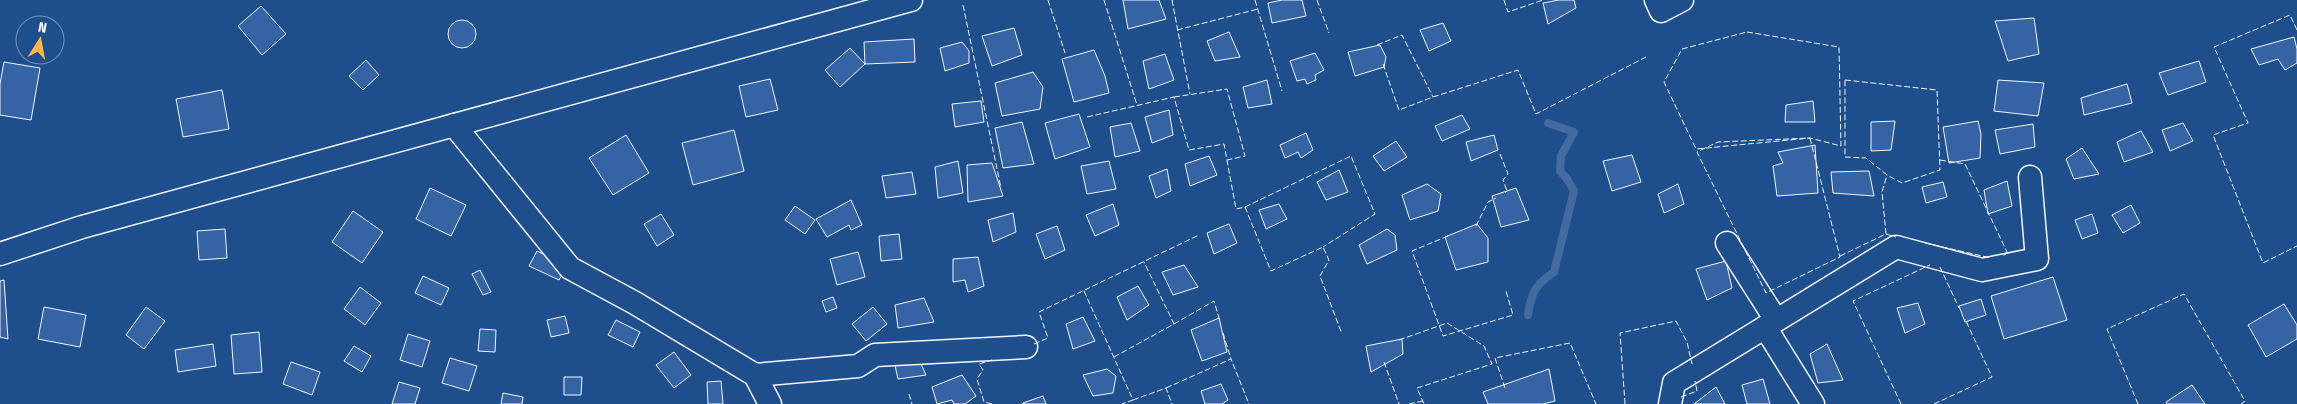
<svg xmlns="http://www.w3.org/2000/svg" width="2297" height="404" viewBox="0 0 2297 404" font-family="'Fira Sans Condensed',sans-serif">
<rect width="100%" height="100%" fill="#1f4e8c"/>
<g fill="none" stroke-linecap="round" stroke-linejoin="round">
<!-- stream -->
<path stroke="#446ba0" stroke-width="8" d="M1528,315c3,-22 7,-30 26,-43l20,-81 -7,-12 -7,-8 1,-15 13,-24 -26,-9"/>
</g>
<!-- building -->
<g fill="#3563a3" stroke="#f2f6ff">
<polygon points="1123,0 1159,0 1166,19 1128,29"/>
<polygon points="1282,0 1302,0 1306,16 1272,23 1268,3"/>
<polygon points="1559,0 1574,0 1576,8 1548,24 1543,3"/>
<polygon points="261,6 286,34 262,55 238,26"/>
<polygon points="2034,18 2039,54 2008,61 1995,21"/>
<circle cx="462" cy="34" r="14"/>
<polygon points="1443,23 1451,41 1429,51 1420,30"/>
<polygon points="1014,28 1022,55 992,66 982,36"/>
<polygon points="1229,32 1240,57 1215,61 1207,41"/>
<polygon points="2294,37 2297,49 2297,63 2285,70 2278,59 2259,65 2251,49"/>
<polygon points="914,39 915,62 865,64 864,42"/>
<polygon points="962,42 969,51 969,63 945,71 940,48"/>
<polygon points="1380,45 1386,57 1384,67 1355,76 1348,52"/>
<polygon points="850,48 865,64 840,87 825,70"/>
<polygon points="1094,50 1105,76 1109,93 1074,102 1062,59"/>
<polygon points="1315,53 1324,70 1315,75 1316,80 1307,84 1305,79 1297,81 1290,61"/>
<polygon points="1165,54 1174,80 1149,89 1143,61"/>
<polygon points="366,60 379,75 363,90 349,76"/>
<polygon points="2199,61 2206,82 2168,95 2159,73"/>
<polygon points="4,62 40,68 31,120 0,115 0,84"/>
<polygon points="1033,72 1043,87 1040,109 1002,116 995,83"/>
<polygon points="770,79 778,110 746,117 739,86"/>
<polygon points="1267,80 1272,104 1248,108 1243,87"/>
<polygon points="1998,80 2044,83 2038,116 1994,111"/>
<polygon points="2127,84 2132,103 2084,115 2081,98"/>
<polygon points="222,90 229,129 183,137 176,99"/>
<polygon points="981,101 984,122 955,127 952,104"/>
<polygon points="1813,101 1815,122 1785,122 1786,105"/>
<polygon points="1169,110 1173,135 1152,143 1145,117"/>
<polygon points="1079,114 1090,147 1055,159 1045,123"/>
<polygon points="1462,115 1470,129 1442,141 1435,126"/>
<polygon points="1895,121 1891,150 1871,151 1871,122"/>
<polygon points="1978,121 1981,134 1980,158 1949,163 1943,127"/>
<polygon points="1022,122 1034,164 1003,168 995,128"/>
<polygon points="1131,123 1140,151 1115,157 1110,127"/>
<polygon points="2183,123 2193,141 2170,151 2162,130"/>
<polygon points="2033,124 2035,147 2000,154 1995,130"/>
<polygon points="734,130 744,171 693,185 682,143"/>
<polygon points="2141,131 2153,152 2124,162 2117,142"/>
<polygon points="1306,133 1313,150 1301,158 1298,152 1285,158 1280,145"/>
<polygon points="626,135 649,173 613,195 589,158"/>
<polygon points="1494,135 1498,150 1471,161 1466,142"/>
<polygon points="1396,141 1407,157 1384,171 1373,156"/>
<polygon points="1815,145 1818,193 1777,196 1773,166 1783,163 1778,152"/>
<polygon points="2082,148 2099,174 2074,179 2066,159"/>
<polygon points="1632,155 1641,182 1612,191 1603,161"/>
<polygon points="1209,156 1217,175 1190,186 1185,164"/>
<polygon points="958,161 963,193 938,198 935,167"/>
<polygon points="1109,161 1116,189 1087,194 1081,166"/>
<polygon points="992,163 1003,196 968,202 967,165"/>
<polygon points="1167,169 1171,191 1156,198 1149,176"/>
<polygon points="1339,170 1348,192 1326,200 1317,182"/>
<polygon points="1869,171 1874,196 1833,193 1831,172"/>
<polygon points="912,172 916,194 886,198 882,176"/>
<polygon points="2007,181 2012,206 1988,214 1984,190"/>
<polygon points="1943,182 1947,197 1926,203 1922,187"/>
<polygon points="1427,184 1441,194 1438,211 1410,220 1402,195"/>
<polygon points="1678,184 1684,204 1664,213 1658,194"/>
<polygon points="430,188 466,205 451,236 416,219"/>
<polygon points="1516,188 1529,220 1501,227 1492,196"/>
<polygon points="851,200 862,225 851,230 849,225 827,237 816,219"/>
<polygon points="1113,204 1119,225 1095,236 1086,215"/>
<polygon points="1279,204 1287,219 1266,229 1259,210"/>
<polygon points="2131,205 2140,223 2123,233 2112,215"/>
<polygon points="795,206 815,220 805,234 785,220"/>
<polygon points="353,211 383,232 362,263 332,242"/>
<polygon points="1013,213 1016,232 993,242 988,220"/>
<polygon points="661,214 674,235 657,246 644,224"/>
<polygon points="2092,214 2098,233 2082,239 2075,220"/>
<polygon points="1229,224 1237,243 1214,254 1207,233"/>
<polygon points="1477,224 1488,238 1488,262 1456,270 1445,237"/>
<polygon points="1057,226 1065,250 1045,259 1036,234"/>
<polygon points="225,229 227,258 199,260 197,231"/>
<polygon points="1387,229 1395,235 1397,250 1367,264 1359,245"/>
<polygon points="899,234 902,259 881,261 879,236"/>
<polygon points="537,251 567,266 559,280 529,266"/>
<polygon points="858,252 865,277 837,285 830,259"/>
<polygon points="978,257 984,286 968,292 965,280 953,282 953,259"/>
<polygon points="1726,261 1732,288 1707,300 1696,269"/>
<polygon points="1184,265 1198,287 1173,295 1162,272"/>
<polygon points="480,270 491,292 483,295 472,274"/>
<polygon points="423,276 449,288 441,305 415,293"/>
<polygon points="2053,277 2067,320 2004,339 1991,296"/>
<polygon points="4,280 8,339 0,337 0,281"/>
<polygon points="1138,286 1149,305 1127,320 1117,297"/>
<polygon points="360,287 381,303 365,325 344,309"/>
<polygon points="833,297 837,308 826,312 822,301"/>
<polygon points="924,298 934,322 898,328 895,305"/>
<polygon points="1981,299 1986,315 1965,322 1959,306"/>
<polygon points="1918,303 1925,324 1905,333 1897,308"/>
<polygon points="2284,304 2297,325 2297,339 2266,357 2248,325"/>
<polygon points="44,307 86,315 80,347 38,339"/>
<polygon points="146,307 165,321 144,349 126,335"/>
<polygon points="873,307 887,324 866,341 852,324"/>
<polygon points="565,316 569,333 551,337 547,320"/>
<polygon points="1083,317 1095,341 1073,349 1066,324"/>
<polygon points="1219,318 1227,352 1202,361 1191,330"/>
<polygon points="616,320 640,332 633,347 608,335"/>
<polygon points="480,329 496,330 495,352 478,351"/>
<polygon points="259,332 262,372 234,374 231,335"/>
<polygon points="408,334 430,341 422,367 400,360"/>
<polygon points="1402,339 1403,354 1371,372 1366,346"/>
<polygon points="213,344 216,366 178,372 175,350"/>
<polygon points="1827,344 1843,380 1818,383 1810,354"/>
<polygon points="354,346 371,356 362,372 344,361"/>
<polygon points="674,352 691,375 674,388 656,365"/>
<polygon points="917,355 926,375 898,379 894,361"/>
<polygon points="450,358 477,366 469,391 442,383"/>
<polygon points="291,362 320,372 312,395 283,384"/>
<polygon points="1107,369 1116,376 1113,393 1093,396 1083,375"/>
<polygon points="1549,369 1555,401 1543,404 1488,404 1483,392"/>
<polygon points="962,375 976,396 965,404 954,404 952,400 937,404 932,387"/>
<polygon points="564,377 582,377 581,395 564,395"/>
<polygon points="1763,379 1770,404 1747,404 1742,385"/>
<polygon points="721,381 723,404 708,404 707,382"/>
<polygon points="399,382 420,388 415,404 392,404"/>
<polygon points="1221,384 1228,400 1222,404 1205,404 1201,391"/>
<polygon points="2192,385 2205,404 2167,404 2166,402"/>
<polygon points="1716,387 1725,404 1694,404"/>
<polygon points="503,393 523,397 522,404 501,404"/>
<polygon points="1043,396 1046,404 1022,404 1023,403"/>
</g>
<g fill="none" stroke-linecap="round" stroke-linejoin="round">
<!-- street casing -->
<g stroke="#f2f6ff" stroke-width="25">
<g id="street">
<polyline points="1656,0 1661,11 1682,0"/>
<polyline points="454,125 570,268 635,303 755,375 770,404"/>
<polyline points="1727,243 1776,320"/>
<polyline points="0,254 82,227 911,0"/>
<polyline points="1765,327 1813,404"/>
<polyline points="755,375 858,366 875,355 1026,347"/>
<polyline points="1670,404 1674,383 1896,247 1982,270 2037,259 2030,177"/>
</g>
</g>
<!-- street -->
<use href="#street" stroke="#1f4e8c" stroke-width="22"/>
<!-- fence -->
<g stroke="#f2f6ff" stroke-width="1" stroke-dasharray="6 2.5" stroke-linecap="butt">
<polyline points="1048,0 1065,53"/>
<polyline points="1104,0 1137,105"/>
<polyline points="1172,0 1190,94"/>
<polyline points="1255,0 1282,91"/>
<polyline points="1317,0 1329,33"/>
<polyline points="1504,0 1508,12 1543,0"/>
<polyline points="963,5 1001,188"/>
<polyline points="1177,30 1258,9"/>
<polyline points="2297,30 2290,15 2214,47 2248,123 2213,135 2263,263 2297,246"/>
<polygon points="1747,32 1839,47 1841,146 1810,138 1696,149 1664,82 1682,49"/>
<polyline points="1377,45 1402,35 1433,97"/>
<polyline points="1383,64 1399,110 1433,97 1518,70 1536,114 1646,57"/>
<polygon points="1845,80 1937,90 1940,170 1902,183 1887,175 1866,158 1845,157"/>
<polyline points="1174,97 1227,89 1245,156 1227,160"/>
<polyline points="1087,117 1174,97 1189,150 1224,144 1236,209 1245,207 1271,271 1323,247 1329,260 1320,276 1342,334"/>
<polygon points="1810,138 1840,257 1766,293 1697,152 1718,142"/>
<polyline points="1500,154 1508,174 1503,180 1507,191 1505,193"/>
<polyline points="1940,160 1965,164 2008,254 2003,255"/>
<polyline points="1245,207 1351,156 1375,214 1323,247"/>
<polyline points="1476,226 1488,202 1496,198"/>
<polyline points="1886,234 1896,237"/>
<polyline points="1448,236 1412,251 1443,336 1513,315 1506,291"/>
<polyline points="1925,243 1991,258"/>
<polyline points="1840,256 1886,234 1882,192 1887,175"/>
<polyline points="1940,267 1959,308"/>
<polyline points="1084,291 1133,400 1122,404"/>
<polyline points="1174,324 1214,301 1220,321"/>
<polyline points="1223,333 1231,359"/>
<polyline points="1399,340 1447,323 1484,346 1492,364 1417,388 1424,404"/>
<polyline points="1034,344 1048,338 1039,312 1199,235"/>
<polyline points="1114,357 1174,324 1144,262"/>
<polyline points="1384,362 1399,404"/>
<polyline points="1166,388 1231,359 1249,404"/>
<polyline points="1505,388 1495,358 1570,343 1596,404"/>
<polyline points="909,394 912,404"/>
<polyline points="1681,397 1697,391 1695,381"/>
<polyline points="1133,400 1166,388 1172,404"/>
<polyline points="992,404 984,402 977,379 983,370 979,364 992,360"/>
<polyline points="1409,404 1423,401"/>
<polyline points="1625,404 1620,333 1676,321 1687,342 1692,364"/>
<polyline points="1901,404 1853,301 1930,265"/>
<polyline points="1934,404 1992,377 1965,319"/>
<polyline points="2138,404 2107,329 2184,294 2245,401 2241,404"/>
</g>
</g>
<!-- north arrow -->
<g transform="translate(40 40) rotate(11)"><circle r="24" fill="#1f4e8c" stroke="#7391ba"/>
<path d="M0-4L9 19L0 12L-9 19Z" fill="#ffb74d"/>
<text y="-8" font-size="14" font-weight="bold" text-anchor="middle" fill="#f2f6ff">N</text>
</g>
</svg>
